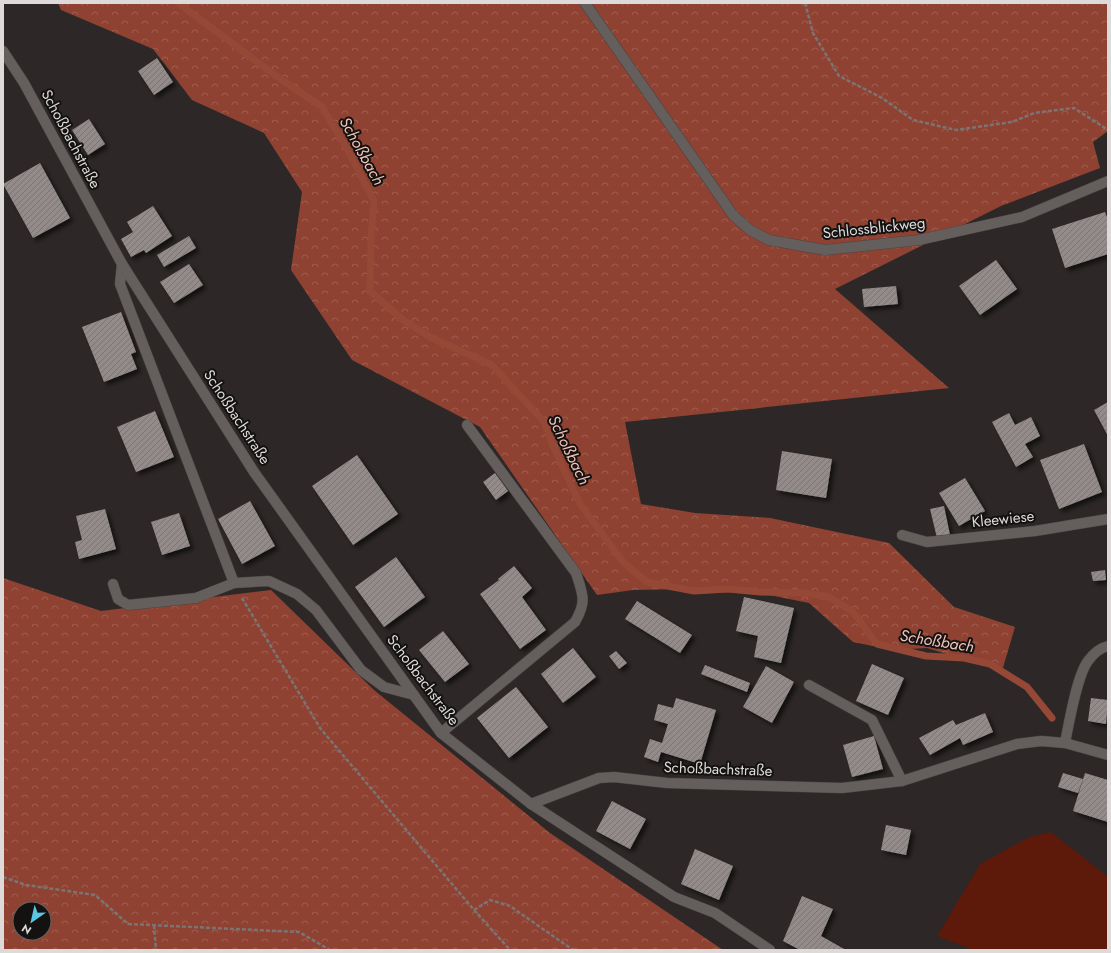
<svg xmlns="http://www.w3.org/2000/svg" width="1111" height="953" viewBox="0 0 1111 953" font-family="Jost,sans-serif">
<defs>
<pattern id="forest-crowns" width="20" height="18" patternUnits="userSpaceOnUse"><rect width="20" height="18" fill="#8f4232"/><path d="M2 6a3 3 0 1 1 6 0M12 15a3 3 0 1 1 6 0" fill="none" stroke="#9e5d4f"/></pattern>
<pattern id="building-hatch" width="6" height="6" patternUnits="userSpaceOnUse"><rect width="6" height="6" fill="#928b8a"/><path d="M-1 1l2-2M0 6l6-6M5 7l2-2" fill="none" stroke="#7a7574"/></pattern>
<filter id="shadow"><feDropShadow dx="3.5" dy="3.5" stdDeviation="2" flood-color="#0009"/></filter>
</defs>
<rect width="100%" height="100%" fill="#2d2827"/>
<!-- grass -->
<polygon fill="#5d190a" points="1051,832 1108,877 1108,950 973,950 937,936 980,864 1029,837"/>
<!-- forest -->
<g fill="url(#forest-crowns)" fill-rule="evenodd">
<polygon points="58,3 1108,3 1108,131 1093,142 1100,168 1001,206 835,289 949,388 625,422 641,504 695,513 770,518 889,543 954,607 1015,627 1002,671 927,648 892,650 853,642 809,603 734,588 633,590 597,595 480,427 352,360 291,270 302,192 264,133 192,100 153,49 61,10"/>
<path d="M3,578l98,33 170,-21 103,100 176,143 173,117h-720zM20,909h24v24h-24z"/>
</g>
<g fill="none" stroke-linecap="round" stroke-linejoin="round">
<!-- stream -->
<polyline stroke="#964837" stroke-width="7" points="178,3 279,78 322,107 347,149 374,201 371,237 370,291 403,320 432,338 492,365 544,422 553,446 580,504 623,562 647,582 694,591 728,589 760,592 805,593 829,597 852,611 877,644 926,656 964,658 990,664 1027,687 1052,718"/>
</g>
<!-- building -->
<g fill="url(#building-hatch)" filter="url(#shadow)">
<polygon points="157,58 173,82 154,95 138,71"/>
<polygon points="89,119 105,144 88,155 72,130"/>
<polygon points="40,163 70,218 33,238 3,184"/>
<polygon points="153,206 172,236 146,253 144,250 131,257 121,239 133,232 127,222"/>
<polygon points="1105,212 1108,220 1108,254 1065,268 1052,229"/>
<polygon points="189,236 196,248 164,267 157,255"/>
<polygon points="996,260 1017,289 980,315 959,286"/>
<polygon points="189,264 203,285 174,303 160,282"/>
<polygon points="896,286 898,304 864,307 862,289"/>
<polygon points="121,312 136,352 131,354 137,369 104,382 82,327"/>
<polygon points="1108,402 1108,436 1094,410"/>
<polygon points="155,411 174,457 136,472 117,427"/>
<polygon points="1009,413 1015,425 1031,417 1040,436 1025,444 1033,457 1016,467 992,422"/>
<polygon points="1084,444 1102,492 1059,509 1040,460"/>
<polygon points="782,451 832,459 826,498 776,490"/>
<polygon points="357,455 398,514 353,545 312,486"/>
<polygon points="495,473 508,491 496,500 483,482"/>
<polygon points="965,478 985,511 959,526 939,493"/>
<polygon points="250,501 275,546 242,564 218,519"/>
<polygon points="944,506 950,535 937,538 930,509"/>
<polygon points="105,509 116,549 79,559 75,542 82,540 76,516"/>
<polygon points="179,513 190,546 162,555 151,522"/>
<polygon points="396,557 425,597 384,627 355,587"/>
<polygon points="514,566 532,588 522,597 546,630 520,649 480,594 499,580 498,579"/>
<polygon points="1105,570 1106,580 1093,581 1091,572"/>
<polygon points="744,597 794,608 781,663 754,657 758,636 736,631"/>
<polygon points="637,601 692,635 680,653 625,619"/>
<polygon points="443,631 469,664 445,682 419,650"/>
<polygon points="573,648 596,677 563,703 541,674"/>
<polygon points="616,651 627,663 619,669 609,656"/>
<polygon points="872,664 904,678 888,715 856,701"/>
<polygon points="705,665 750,683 747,692 701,674"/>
<polygon points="766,666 794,682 772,723 743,707"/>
<polygon points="516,687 548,727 509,758 477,718"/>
<polygon points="676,698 716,710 700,764 661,752 658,762 644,757 650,739 662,743 668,724 654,720 658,704 673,708"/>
<polygon points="1091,698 1108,700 1106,724 1088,721"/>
<polygon points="985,713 993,732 963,745 960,738 930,755 919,738 953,720 956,725"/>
<polygon points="874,736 883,769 852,777 843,745"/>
<polygon points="1063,773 1083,779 1078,793 1058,787"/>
<polygon points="1085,773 1108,780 1108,822 1073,811"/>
<polygon points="612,801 646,819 630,849 596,831"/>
<polygon points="886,825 911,830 906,855 881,850"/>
<polygon points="695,849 733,866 719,900 681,884"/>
<polygon points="802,896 833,909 821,936 846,950 800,950 783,941"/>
</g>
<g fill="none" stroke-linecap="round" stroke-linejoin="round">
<!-- service casing -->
<g stroke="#4a4544" stroke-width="11">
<g id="service">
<polyline points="122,264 120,284 234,583"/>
<polyline points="113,584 118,599 128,605 196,598 234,583 269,581 297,594 316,610 361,670 384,687 414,695"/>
<polyline points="809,685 872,720 902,781"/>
<path d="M441,733l134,-111c12,-21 8,-27 1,-49l-109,-148"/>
<path d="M1065,743c4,-20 12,-68 23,-82 5,-7 12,-13 20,-15"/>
<polyline points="531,804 674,897 715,913 770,950"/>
</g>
</g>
<!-- minor casing -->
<g stroke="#4a4544" stroke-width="11">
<g id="minor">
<polyline points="585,3 733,215 750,230 769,240 825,250 919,240 1022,217 1108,181"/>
<polyline points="3,51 24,83 122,264 254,472 441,733 531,804 599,778 614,777 667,783 842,788 902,781 1017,744 1041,741 1065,743 1108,755"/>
<polyline points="902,535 927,542 1035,531 1108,519"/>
</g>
</g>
<!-- path -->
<g stroke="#7a7574" stroke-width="2.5" stroke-dasharray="4 2" stroke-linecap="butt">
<polyline points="805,3 813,33 839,76 882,98 913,120 956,130 1012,122 1034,113 1074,108 1108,130"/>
<polyline points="242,598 320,728 474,910 510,950"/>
<polyline points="3,877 26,885 95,895 128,924 299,932 330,950"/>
<polyline points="474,910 490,900 510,906 573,950"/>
<polyline points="154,925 156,950"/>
</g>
<!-- service -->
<use href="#service" stroke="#645e5c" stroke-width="10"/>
<!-- minor -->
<use href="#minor" stroke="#645e5c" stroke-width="10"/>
</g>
<g text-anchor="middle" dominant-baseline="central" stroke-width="4" stroke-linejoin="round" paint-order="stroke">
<!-- street labels -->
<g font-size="15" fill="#dddad9" stroke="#141211">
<text transform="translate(71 139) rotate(62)">Schoßbachstraße</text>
<text transform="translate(874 228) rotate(-6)">Schlossblickweg</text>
<text transform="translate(237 417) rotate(57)">Schoßbachstraße</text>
<text transform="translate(1003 519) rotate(-6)">Kleewiese</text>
<text transform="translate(423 680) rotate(53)">Schoßbachstraße</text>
<text transform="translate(718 769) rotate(2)">Schoßbachstraße</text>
</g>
<!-- water labels -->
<g font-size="16" font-style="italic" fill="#f1c2b7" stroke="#141211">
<text transform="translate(362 151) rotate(61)">Schoßbach</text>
<text transform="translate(569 450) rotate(64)">Schoßbach</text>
<text transform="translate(937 641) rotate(9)">Schoßbach</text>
</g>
</g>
<!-- border -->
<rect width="1111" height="953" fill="none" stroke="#dddad9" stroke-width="8"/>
<!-- north arrow -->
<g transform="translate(32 921) rotate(214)"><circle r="19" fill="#141211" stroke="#646261"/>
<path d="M0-3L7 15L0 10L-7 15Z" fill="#58c8e4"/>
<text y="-6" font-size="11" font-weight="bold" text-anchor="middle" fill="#dddad9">N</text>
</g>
</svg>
